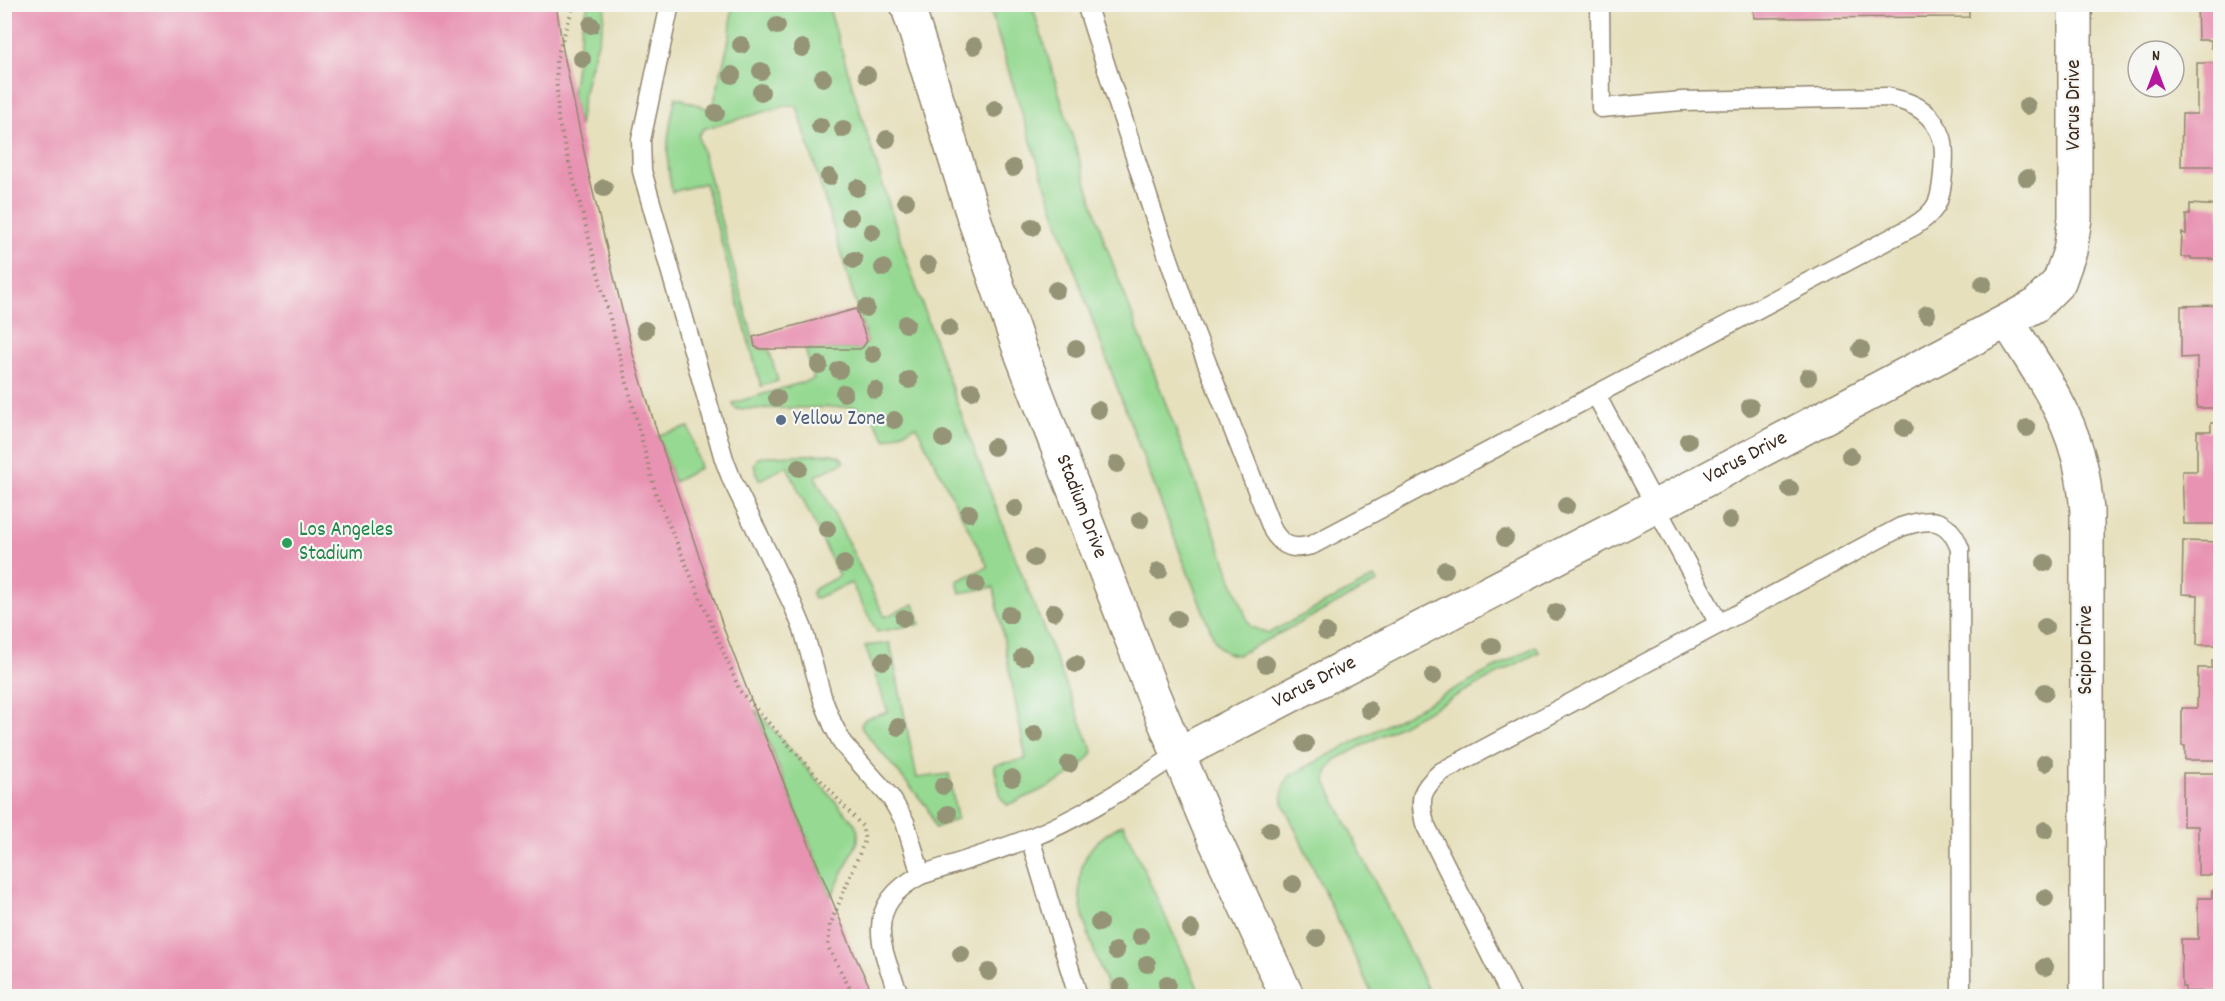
<svg xmlns="http://www.w3.org/2000/svg" width="2225" height="1001" viewBox="0 0 2225 1001" font-family="Dekko,sans-serif">
<rect width="100%" height="100%" fill="#f6f6f2"/>
<filter id="ink" filterUnits="userSpaceOnUse"><feTurbulence type="fractalNoise" baseFrequency=".0167" numOctaves="2"/><feDisplacementMap in="SourceGraphic" scale="12" xChannelSelector="R" yChannelSelector="G"/><feConvolveMatrix kernelMatrix="1 2 1 2 8 2 1 2 1" color-interpolation-filters="sRGB"/></filter>
<filter id="wash" filterUnits="userSpaceOnUse"><feTurbulence type="fractalNoise" baseFrequency=".008" numOctaves="4" result="noise"/><feDisplacementMap in="SourceGraphic" scale="24" xChannelSelector="R" yChannelSelector="G"/><feGaussianBlur stdDeviation="1.35" result="paint"/><feColorMatrix in="noise" values="0 0 0 0 0 0 0 0 0 0 0 0 0 0 0 0 0 1.4 0 .05"/><feComposite in="paint" operator="in"/></filter>
<g filter="url(#wash)">
<rect width="100%" height="100%" fill="#e6e0bd"/>
<!-- green -->
<g fill="#95d992" stroke="#688258" stroke-width="1.5">
<path d="M588,5h17c-1,26 -12,49 -18,74 -4,15 -6,32 -8,48l-7,-33 10,-69z"/>
<path d="M732,5h96c32,107 64,214 101,319 50,145 107,287 164,428 -14,25 -60,42 -86,53l-6,-7 -7,-33 32,-6 -32,-172 -34,6 -3,-12 31,-14 -72,-141 -30,14c-9,-15 -14,-27 -31,-33l-118,2 -3,-2 -1,-4 81,-24 -9,-30h55l3,-2 4,-6 -70,-235 -8,-1 -86,24 -5,7 57,210 6,3h8l9,32 -17,5 -56,-203 -33,9c-7,-35 -5,-60 4,-95l36,13 18,-74z"/>
<path d="M989,5h43l73,238 145,384 19,6 106,-56 3,5 -140,73c-12,-1 -17,-4 -23,-14 -83,-209 -163,-420 -226,-636z"/>
<polygon points="689,427 700,468 674,482 658,435"/>
<polygon points="832,454 841,457 844,462 815,476 885,617 914,604 920,624 877,632 851,583 814,599 812,594 813,590 839,576 787,466 759,480 754,465 758,458 767,456"/>
<polygon points="890,643 917,778 949,774 957,819 935,828 927,807 862,729 861,725 865,719 888,712 865,646"/>
<path d="M1536,646l3,6 -204,108 -8,12 -1,10 105,214h-58l-89,-191c-4,-12 -2,-21 7,-30z"/>
<polygon points="755,709 855,824 858,832 858,841 831,897"/>
<path d="M1123,824l75,164 4,8h-92c-12,-43 -51,-109 -17,-150 8,-9 19,-16 30,-22z"/>
</g>
<g id="blocks">
<!-- building -->
<g fill="#e893b2">
<polygon points="4,4 556,4 563,50 590,180 633,354 658,435 725,632 768,744 855,956 874,996 4,996"/>
<polygon points="1753,4 1969,4 1969,17 1754,18"/>
<polygon points="2197,4 2220,4 2220,48 2211,48 2211,40 2198,40"/>
<polygon points="2197,63 2220,63 2220,166 2181,166 2182,114 2197,114"/>
<polygon points="2190,204 2220,206 2220,259 2191,259 2191,257 2181,257 2182,233 2186,234 2186,215 2190,215"/>
<polygon points="2220,305 2220,408 2197,408 2197,357 2181,358 2181,306"/>
<polygon points="856,309 867,341 863,347 860,349 761,349 755,347 753,337"/>
<polygon points="2211,423 2220,423 2220,524 2184,524 2182,471 2197,471 2197,431 2211,431"/>
<polygon points="2183,541 2220,542 2220,645 2197,645 2198,595 2182,594"/>
<polygon points="2212,660 2220,660 2220,760 2185,760 2185,746 2182,746 2182,708 2197,708 2198,668 2212,668"/>
<polygon points="2183,773 2220,773 2220,875 2198,875 2198,826 2183,826"/>
<polygon points="2212,891 2220,891 2220,991 2185,992 2185,987 2182,987 2181,939 2198,939 2198,898 2212,898"/>
</g>
</g>
</g>
<g filter="url(#ink)">
<use href="#blocks" fill-opacity="0" stroke="#90856e" stroke-width="1.5"/>
<g fill="none" stroke-linecap="round" stroke-linejoin="round">
<!-- service casing -->
<g stroke="#90856e" stroke-width="21">
<g id="service">
<polyline points="670,4 641,140 642,171 724,459 732,480 793,605 803,629 823,700 833,725 843,744 891,798 905,822 921,875"/>
<path d="M1086,4l70,218 36,103 81,206c10,16 20,19 39,14l602,-319c8,-5 16,-11 21,-19 8,-11 11,-56 7,-69 -3,-10 -11,-21 -19,-27 -10,-8 -23,-11 -35,-14l-206,4 -81,7 -1,-104"/>
<polyline points="1596,395 1719,624"/>
<polyline points="1030,838 1078,996"/>
<path d="M900,996c-20,-48 -38,-91 21,-121 36,-12 73,-23 109,-37 53,-21 100,-53 148,-84"/>
<path d="M1511,996l-86,-172c-6,-26 -5,-34 16,-52l460,-245c30,-10 47,-10 59,22l1,447"/>
</g>
</g>
<!-- minor casing -->
<g stroke="#90856e" stroke-width="36">
<g id="minor">
<path id="s1" d="M907,4l67,214 46,132 132,342 56,133 79,171"/>
<path d="M2008,322c25,41 56,83 69,130 6,19 8,39 10,59v485"/>
<path id="s2" d="M1178,754l478,-248 379,-200 24,-24 11,-31 5,-33v-214"/>
</g>
</g>
<!-- path -->
<polyline stroke="#90856e" stroke-width="4" stroke-dasharray="1.5 4.5" stroke-linecap="butt" points="574,4 556,60 558,120 656,494 740,691 862,826 865,840 830,925 828,947 854,996"/>
<!-- service -->
<use href="#service" stroke="#fff" stroke-width="18"/>
<!-- minor -->
<use href="#minor" stroke="#fff" stroke-width="33"/>
</g>
<!-- trees -->
<g fill="#959476">
<circle cx="591" cy="25" r="9"/>
<circle cx="777" cy="26" r="9"/>
<circle cx="741" cy="45" r="9"/>
<circle cx="974" cy="46" r="9"/>
<circle cx="802" cy="48" r="9"/>
<circle cx="582" cy="59" r="9"/>
<circle cx="761" cy="71" r="9"/>
<circle cx="732" cy="75" r="9"/>
<circle cx="867" cy="75" r="9"/>
<circle cx="823" cy="78" r="9"/>
<circle cx="761" cy="92" r="9"/>
<circle cx="2027" cy="106" r="9"/>
<circle cx="995" cy="109" r="9"/>
<circle cx="716" cy="113" r="9"/>
<circle cx="820" cy="126" r="9"/>
<circle cx="843" cy="129" r="9"/>
<circle cx="887" cy="139" r="9"/>
<circle cx="1013" cy="168" r="9"/>
<circle cx="829" cy="177" r="9"/>
<circle cx="2027" cy="178" r="9"/>
<circle cx="604" cy="188" r="9"/>
<circle cx="857" cy="188" r="9"/>
<circle cx="906" cy="201" r="9"/>
<circle cx="850" cy="217" r="9"/>
<circle cx="1032" cy="227" r="9"/>
<circle cx="872" cy="232" r="9"/>
<circle cx="854" cy="260" r="9"/>
<circle cx="928" cy="265" r="9"/>
<circle cx="883" cy="268" r="9"/>
<circle cx="1983" cy="284" r="9"/>
<circle cx="1056" cy="290" r="9"/>
<circle cx="866" cy="308" r="9"/>
<circle cx="1927" cy="314" r="9"/>
<circle cx="906" cy="324" r="9"/>
<circle cx="949" cy="328" r="9"/>
<circle cx="645" cy="330" r="9"/>
<circle cx="1076" cy="349" r="9"/>
<circle cx="1861" cy="349" r="9"/>
<circle cx="873" cy="354" r="9"/>
<circle cx="819" cy="365" r="9"/>
<circle cx="839" cy="370" r="9"/>
<circle cx="1808" cy="377" r="9"/>
<circle cx="909" cy="380" r="9"/>
<circle cx="875" cy="390" r="9"/>
<circle cx="972" cy="391" r="9"/>
<circle cx="844" cy="393" r="9"/>
<circle cx="777" cy="398" r="9"/>
<circle cx="1750" cy="407" r="9"/>
<circle cx="1098" cy="410" r="9"/>
<circle cx="894" cy="420" r="9"/>
<circle cx="1904" cy="428" r="9"/>
<circle cx="2027" cy="428" r="9"/>
<circle cx="943" cy="439" r="9"/>
<circle cx="1688" cy="441" r="9"/>
<circle cx="994" cy="447" r="9"/>
<circle cx="1850" cy="456" r="9"/>
<circle cx="1117" cy="464" r="9"/>
<circle cx="799" cy="468" r="9"/>
<circle cx="1790" cy="489" r="9"/>
<circle cx="1566" cy="506" r="9"/>
<circle cx="1015" cy="508" r="9"/>
<circle cx="969" cy="513" r="9"/>
<circle cx="1140" cy="520" r="9"/>
<circle cx="1730" cy="520" r="9"/>
<circle cx="827" cy="529" r="9"/>
<circle cx="1505" cy="538" r="9"/>
<circle cx="1034" cy="558" r="9"/>
<circle cx="2045" cy="563" r="9"/>
<circle cx="844" cy="564" r="9"/>
<circle cx="1445" cy="570" r="9"/>
<circle cx="1159" cy="571" r="9"/>
<circle cx="976" cy="584" r="9"/>
<circle cx="1054" cy="612" r="9"/>
<circle cx="1556" cy="612" r="9"/>
<circle cx="1009" cy="615" r="9"/>
<circle cx="904" cy="618" r="9"/>
<circle cx="1177" cy="619" r="9"/>
<circle cx="2045" cy="627" r="9"/>
<circle cx="1326" cy="632" r="9"/>
<circle cx="1492" cy="646" r="9"/>
<circle cx="1023" cy="657" r="9"/>
<circle cx="883" cy="661" r="9"/>
<circle cx="1076" cy="664" r="9"/>
<circle cx="1266" cy="664" r="9"/>
<circle cx="1433" cy="676" r="9"/>
<circle cx="2045" cy="692" r="9"/>
<circle cx="1369" cy="710" r="9"/>
<circle cx="898" cy="727" r="9"/>
<circle cx="1035" cy="734" r="9"/>
<circle cx="1305" cy="744" r="9"/>
<circle cx="2045" cy="763" r="9"/>
<circle cx="1069" cy="764" r="9"/>
<circle cx="1012" cy="778" r="9"/>
<circle cx="943" cy="786" r="9"/>
<circle cx="948" cy="814" r="9"/>
<circle cx="1270" cy="830" r="9"/>
<circle cx="2045" cy="830" r="9"/>
<circle cx="1293" cy="884" r="9"/>
<circle cx="2045" cy="898" r="9"/>
<circle cx="1099" cy="923" r="9"/>
<circle cx="1191" cy="929" r="9"/>
<circle cx="1140" cy="936" r="9"/>
<circle cx="1317" cy="938" r="9"/>
<circle cx="1116" cy="951" r="9"/>
<circle cx="961" cy="954" r="9"/>
<circle cx="1147" cy="964" r="9"/>
<circle cx="2045" cy="967" r="9"/>
<circle cx="989" cy="972" r="9"/>
<circle cx="1167" cy="984" r="9"/>
<circle cx="1121" cy="987" r="9"/>
</g>
</g>
<!-- markers -->
<circle fill="#5c6f8a" stroke="#f6f6f2" stroke-width="2" cx="781" cy="420" r="6"/>
<circle fill="#2e9e5b" stroke="#f6f6f2" stroke-width="2" cx="287" cy="543" r="6"/>
<g text-anchor="middle" dominant-baseline="central" stroke-width="4.5" stroke-linejoin="round" paint-order="stroke">
<!-- street labels -->
<g font-size="21" fill="#3b2a1e" stroke="#f6f6f2">
<text transform="translate(2075 105) rotate(-90)">Varus Drive</text>
<text stroke="none"><textPath href="#s2" startOffset="640">Varus Drive</textPath></text>
<text stroke="none"><textPath href="#s1" startOffset="532">Stadium Drive</textPath></text>
<text transform="translate(2087 650) rotate(-90)">Scipio Drive</text>
<text stroke="none"><textPath href="#s2" startOffset="154">Varus Drive</textPath></text>
</g>
<!-- service labels -->
<g font-size="21" fill="#4e5e75" stroke="#f6f6f2" text-anchor="start">
<text x="793" y="420">Yellow Zone</text>
</g>
<!-- leisure labels -->
<g font-size="21" fill="#27864d" stroke="#f6f6f2" text-anchor="start">
<text x="299" y="531">Los Angeles<tspan x="299" dy="24">Stadium</tspan></text>
</g>
</g>
<!-- margin -->
<rect width="2225" height="1001" fill="none" stroke="#f6f6f2" stroke-width="24"/>
<!-- north arrow -->
<g transform="translate(2156 69)"><circle r="28" fill="#f6f6f2" stroke="#aba49d" stroke-width="1.5"/>
<path d="M0-4.5L10 22L0 15L-10 22Z" fill="#b5179e"/>
<text y="-9" font-size="16" font-weight="bold" text-anchor="middle" fill="#3b2a1e">N</text>
</g>
</svg>
